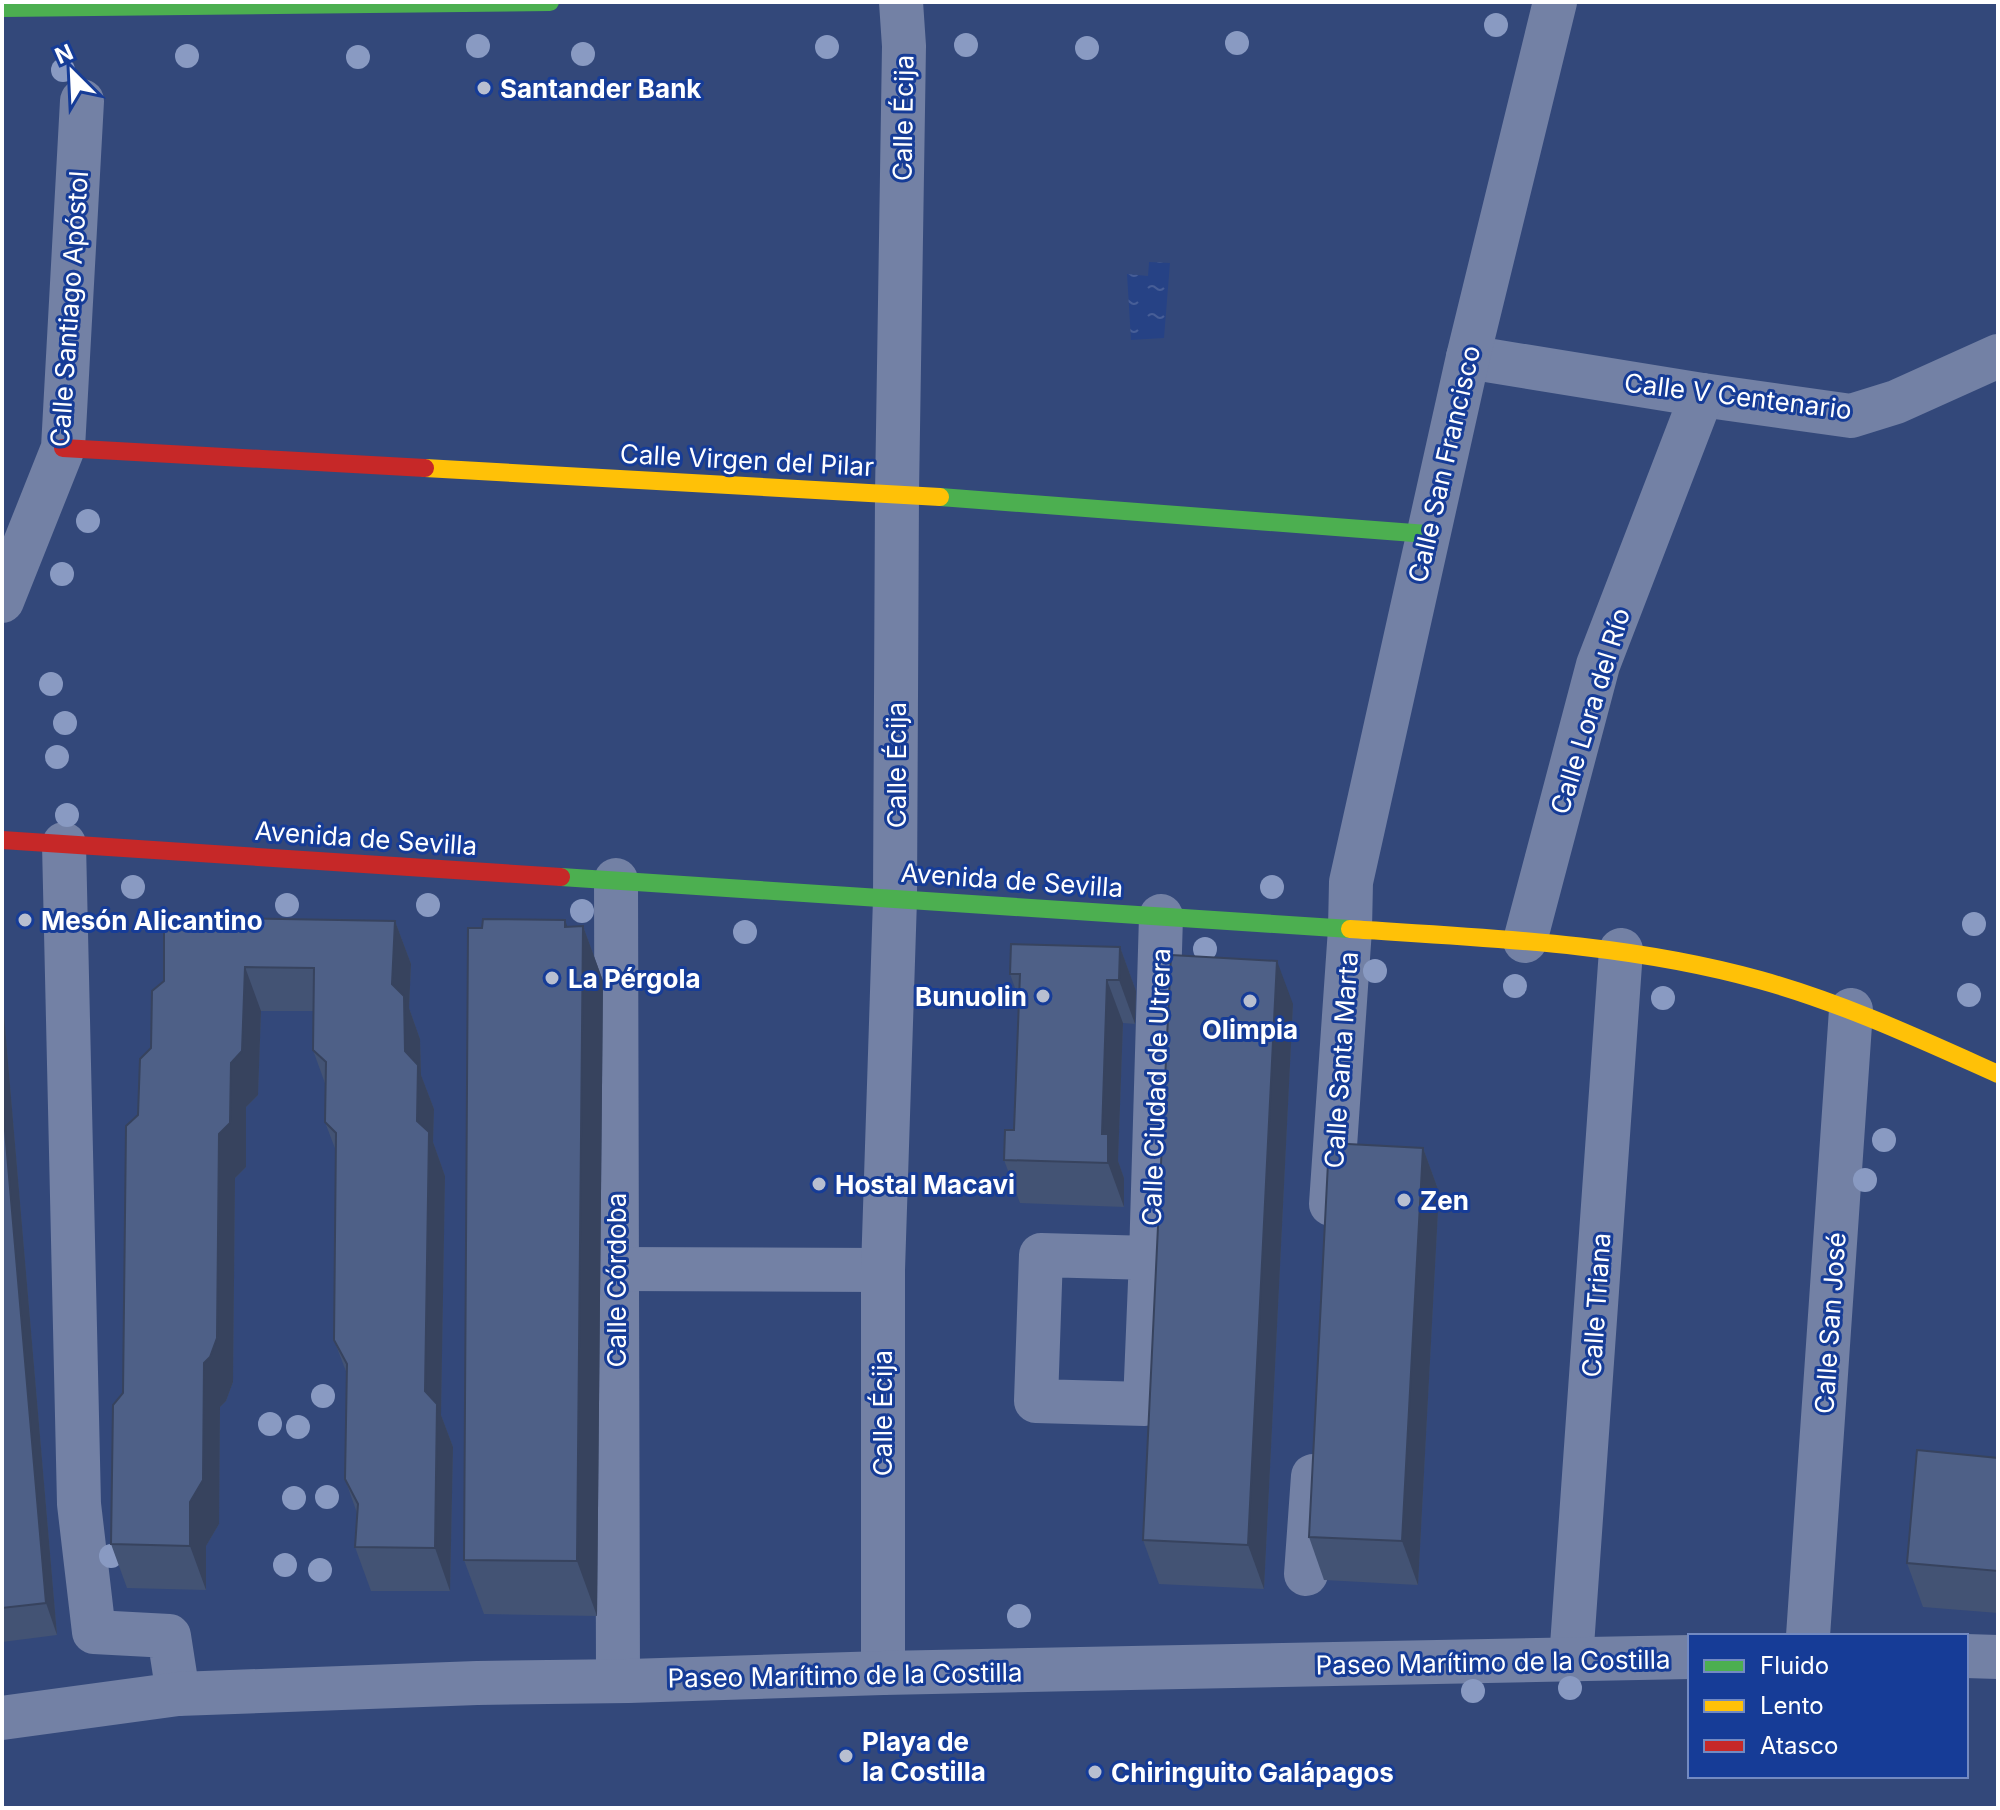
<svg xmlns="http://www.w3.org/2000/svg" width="2000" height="1810" viewBox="0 0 2000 1810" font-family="Inter,sans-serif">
<defs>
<pattern id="water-ripples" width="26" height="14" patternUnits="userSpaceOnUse" patternTransform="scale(2)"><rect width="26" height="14" fill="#264285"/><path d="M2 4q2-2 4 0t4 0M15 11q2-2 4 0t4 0" fill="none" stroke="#475e97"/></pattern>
</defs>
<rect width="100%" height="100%" fill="#33487a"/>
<!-- water -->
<polygon fill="url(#water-ripples)" points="1149,262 1170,263 1164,338 1131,340 1127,274 1148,276"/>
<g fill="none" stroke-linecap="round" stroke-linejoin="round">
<!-- street -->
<g stroke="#7381a5" stroke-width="44">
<polyline points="1468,357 1702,395 1851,416 1896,402 1998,356"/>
<polyline points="2,601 63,448 82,101"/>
<polyline points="64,844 79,1504 94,1632 169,1636 178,1694"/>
<polyline points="616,880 618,1680"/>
<polyline points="1525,941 1598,665 1702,395"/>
<polyline points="1331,1204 1350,929 1351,882 1468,357 1555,2"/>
<polyline points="1151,1258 1041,1255 1036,1401 1145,1404 1151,1258 1161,916"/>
<polyline points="615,1269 883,1270"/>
<polyline points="1306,1574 1313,1476"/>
<polyline points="1808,1636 1851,1010"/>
<polyline points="1966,1656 1998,1657"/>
<polyline points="1571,1660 1621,950"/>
<polyline points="883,1673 883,1270 895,899 897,494 904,46 901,2"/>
<polyline points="2,1718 178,1694 477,1683 629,1681 883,1673 1690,1657"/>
</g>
<!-- fast -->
<g stroke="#4caf50" stroke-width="18">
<polyline points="2,8 550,2"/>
<polyline points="940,497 1427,534"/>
<polyline points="561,877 1350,929"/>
</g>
<!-- slow -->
<g stroke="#ffc107" stroke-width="18">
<polyline points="425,468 940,497"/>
<path d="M1350,929c138,9 277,14 410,51 83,23 160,59 238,94"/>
</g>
<!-- jam -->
<g stroke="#c62828" stroke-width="18">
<polyline points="63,448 425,468"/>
<polyline points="2,840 561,877"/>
</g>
</g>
<!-- trees -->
<g fill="#899ac2">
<circle cx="1496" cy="25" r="12"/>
<circle cx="1237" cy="43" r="12"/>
<circle cx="966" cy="45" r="12"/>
<circle cx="478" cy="46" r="12"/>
<circle cx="827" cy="47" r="12"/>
<circle cx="1087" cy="48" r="12"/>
<circle cx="583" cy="54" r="12"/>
<circle cx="187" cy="56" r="12"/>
<circle cx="358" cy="57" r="12"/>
<circle cx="63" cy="70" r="12"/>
<circle cx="88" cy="521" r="12"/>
<circle cx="62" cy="574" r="12"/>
<circle cx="51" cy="684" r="12"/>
<circle cx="65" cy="723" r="12"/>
<circle cx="57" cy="757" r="12"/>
<circle cx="67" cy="815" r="12"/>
<circle cx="133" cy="887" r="12"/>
<circle cx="1272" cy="887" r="12"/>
<circle cx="287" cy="905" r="12"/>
<circle cx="428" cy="905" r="12"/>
<circle cx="582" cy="911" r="12"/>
<circle cx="1974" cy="924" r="12"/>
<circle cx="745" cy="932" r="12"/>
<circle cx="1205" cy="949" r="12"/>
<circle cx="1375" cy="971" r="12"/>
<circle cx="1515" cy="986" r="12"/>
<circle cx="1969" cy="995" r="12"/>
<circle cx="1663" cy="998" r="12"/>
<circle cx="1884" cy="1140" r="12"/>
<circle cx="1865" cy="1180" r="12"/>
<circle cx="323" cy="1396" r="12"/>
<circle cx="270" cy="1424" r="12"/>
<circle cx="298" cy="1427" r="12"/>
<circle cx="327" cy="1497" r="12"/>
<circle cx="294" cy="1498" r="12"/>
<circle cx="111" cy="1556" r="12"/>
<circle cx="285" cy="1565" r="12"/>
<circle cx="320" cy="1570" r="12"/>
<circle cx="1019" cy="1616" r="12"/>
<circle cx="1570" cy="1688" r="12"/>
<circle cx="1473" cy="1691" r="12"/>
</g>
<!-- wall -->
<g fill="#435374">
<polygon points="395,921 411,964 409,1008 420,1039 421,1075 434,1109 433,1142 445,1176 441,1415 453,1447 450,1591 371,1591 355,1547 357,1513 345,1479 347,1374 334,1340 336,1151 325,1122 326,1086 313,1050 313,1011 261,1011 258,1095 246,1107 246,1167 235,1178 233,1382 226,1401 220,1407 219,1524 206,1546 206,1590 127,1588 111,1544 123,1393 138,1115 151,1048 152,991"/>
<polygon points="583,926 603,981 597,1616 484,1614 464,1560 567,927"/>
<polygon points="1120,947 1136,991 1135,1024 1123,1023 1118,1161 1124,1178 1124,1207 1020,1203 1004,1160 1014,1130 1019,999 1010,974"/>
<polygon points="2,992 57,1635 2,1642"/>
<polygon points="1293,1004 1264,1589 1159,1584 1143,1540"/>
<polygon points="1423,1148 1439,1192 1418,1585 1324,1580 1309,1537"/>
<polygon points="1998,1458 1998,1613 1923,1607 1907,1563"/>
</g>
<!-- shaded-wall -->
<g fill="#37435e">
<polygon points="565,920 582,968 583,926 603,981 597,1616 577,1561"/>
<polygon points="395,921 411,964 409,1008 420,1039 421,1075 434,1109 433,1142 445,1176 441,1415 453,1447 450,1591 435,1548 425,1391 417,1121 392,984"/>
<polygon points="1120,947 1136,991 1135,1024 1119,980"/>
<polygon points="1277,961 1293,1004 1264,1589 1248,1545"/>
<polygon points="245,967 261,1011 258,1095 246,1107 246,1167 235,1178 233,1382 226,1401 220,1407 219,1524 206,1546 206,1590 190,1546 190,1502 204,1363 219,1134"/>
<polygon points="1107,980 1123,1023 1118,1161 1124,1178 1124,1207 1108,1163 1102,1134"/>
<polygon points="2,992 57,1635 46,1603 2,1096"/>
<polygon points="1423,1148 1439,1192 1418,1585 1402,1541"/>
</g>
<!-- building -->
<g fill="#4e6087" stroke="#37435e" stroke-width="2">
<polygon points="164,917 395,921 392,984 404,996 405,1051 418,1065 417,1121 429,1132 425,1391 437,1404 435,1548 355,1547 358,1504 345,1479 347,1364 334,1340 336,1133 325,1122 326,1062 313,1050 314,968 245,967 242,1051 231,1063 230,1123 219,1134 217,1338 210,1357 204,1363 203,1480 190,1502 190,1546 111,1544 113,1405 123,1393 126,1126 138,1115 140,1059 151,1048 152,991 164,981"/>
<polygon points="483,919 565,920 565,927 583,926 577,1561 464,1560 468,928 482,928"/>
<polygon points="1011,944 1120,947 1119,980 1107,980 1102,1134 1108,1134 1108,1163 1004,1160 1005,1130 1014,1130 1020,974 1010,974"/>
<polygon points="1171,955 1277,961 1248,1545 1143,1540"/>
<polygon points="2,1096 46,1603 2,1608"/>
<polygon points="1329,1143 1423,1148 1402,1541 1309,1537"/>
<polygon points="1917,1450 1998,1458 1998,1571 1907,1563"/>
</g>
<!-- markers -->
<g fill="#b8bfd0" stroke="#163c97" stroke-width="3">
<circle cx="484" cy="88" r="8"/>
<circle cx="25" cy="920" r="8"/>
<circle cx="552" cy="978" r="8"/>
<circle cx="1043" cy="996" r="8"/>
<circle cx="1250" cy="1001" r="8"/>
<circle cx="819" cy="1184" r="8"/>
<circle cx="1404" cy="1200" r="8"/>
<circle cx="846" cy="1756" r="8"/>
<circle cx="1095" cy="1772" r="8"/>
</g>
<g text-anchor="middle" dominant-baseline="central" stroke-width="6" stroke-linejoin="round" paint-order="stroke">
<!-- poi labels -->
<g font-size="26" font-weight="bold" fill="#fff" stroke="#163c97" text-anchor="start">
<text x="500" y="88">Santander Bank</text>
<text x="41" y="920">Mesón Alicantino</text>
<text x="568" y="978">La Pérgola</text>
<text x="1027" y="996" text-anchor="end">Bunuolin</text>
<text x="1250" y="1029" text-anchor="middle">Olimpia</text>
<text x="835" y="1184">Hostal Macavi</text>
<text x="1420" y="1200">Zen</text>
<text x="862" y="1741">Playa de<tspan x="862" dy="30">la Costilla</tspan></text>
<text x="1111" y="1772">Chiringuito Galápagos</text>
</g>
<!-- street labels -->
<g font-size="26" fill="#fff" stroke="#163c97">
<text transform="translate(903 118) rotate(-89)">Calle Écija</text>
<text transform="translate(69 309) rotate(-86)">Calle Santiago Apóstol</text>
<text transform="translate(1738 396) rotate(7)">Calle V Centenario</text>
<text transform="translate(747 460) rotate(3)">Calle Virgen del Pilar</text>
<text transform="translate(1444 464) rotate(-77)">Calle San Francisco</text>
<text transform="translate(1590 711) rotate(-73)">Calle Lora del Río</text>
<text transform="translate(896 765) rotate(-90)">Calle Écija</text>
<text transform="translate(366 838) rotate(4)">Avenida de Sevilla</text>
<text transform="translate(1012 880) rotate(4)">Avenida de Sevilla</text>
<text transform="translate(1341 1060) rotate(-86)">Calle Santa Marta</text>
<text transform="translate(1156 1087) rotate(-88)">Calle Ciudad de Utrera</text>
<text transform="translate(616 1280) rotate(-90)">Calle Córdoba</text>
<text transform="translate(1596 1305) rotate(-86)">Calle Triana</text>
<text transform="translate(1830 1323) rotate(-86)">Calle San José</text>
<text transform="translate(882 1413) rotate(-90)">Calle Écija</text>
<text transform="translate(1493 1662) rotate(-1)">Paseo Marítimo de la Costilla</text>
<text transform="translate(845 1675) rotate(-1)">Paseo Marítimo de la Costilla</text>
</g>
</g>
<!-- border -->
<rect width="2000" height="1810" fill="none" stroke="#ffffff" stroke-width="8"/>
<!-- legend -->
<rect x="1688" y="1634" width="280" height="144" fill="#163c97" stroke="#738ac1" stroke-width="2"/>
<rect x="1704" y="1660" width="40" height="12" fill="#4caf50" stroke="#738ac1" stroke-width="2"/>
<text x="1760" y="1674" font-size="24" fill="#ffffff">Fluido</text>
<rect x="1704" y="1700" width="40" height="12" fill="#ffc107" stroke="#738ac1" stroke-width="2"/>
<text x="1760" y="1714" font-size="24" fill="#ffffff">Lento</text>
<rect x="1704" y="1740" width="40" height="12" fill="#c62828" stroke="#738ac1" stroke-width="2"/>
<text x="1760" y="1754" font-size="24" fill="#ffffff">Atasco</text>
<!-- north arrow -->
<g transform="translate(72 72) rotate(336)" stroke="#163c97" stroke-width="6" paint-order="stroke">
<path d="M0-6L14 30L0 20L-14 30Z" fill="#ffffff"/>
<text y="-12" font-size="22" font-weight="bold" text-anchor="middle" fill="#ffffff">N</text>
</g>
</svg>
